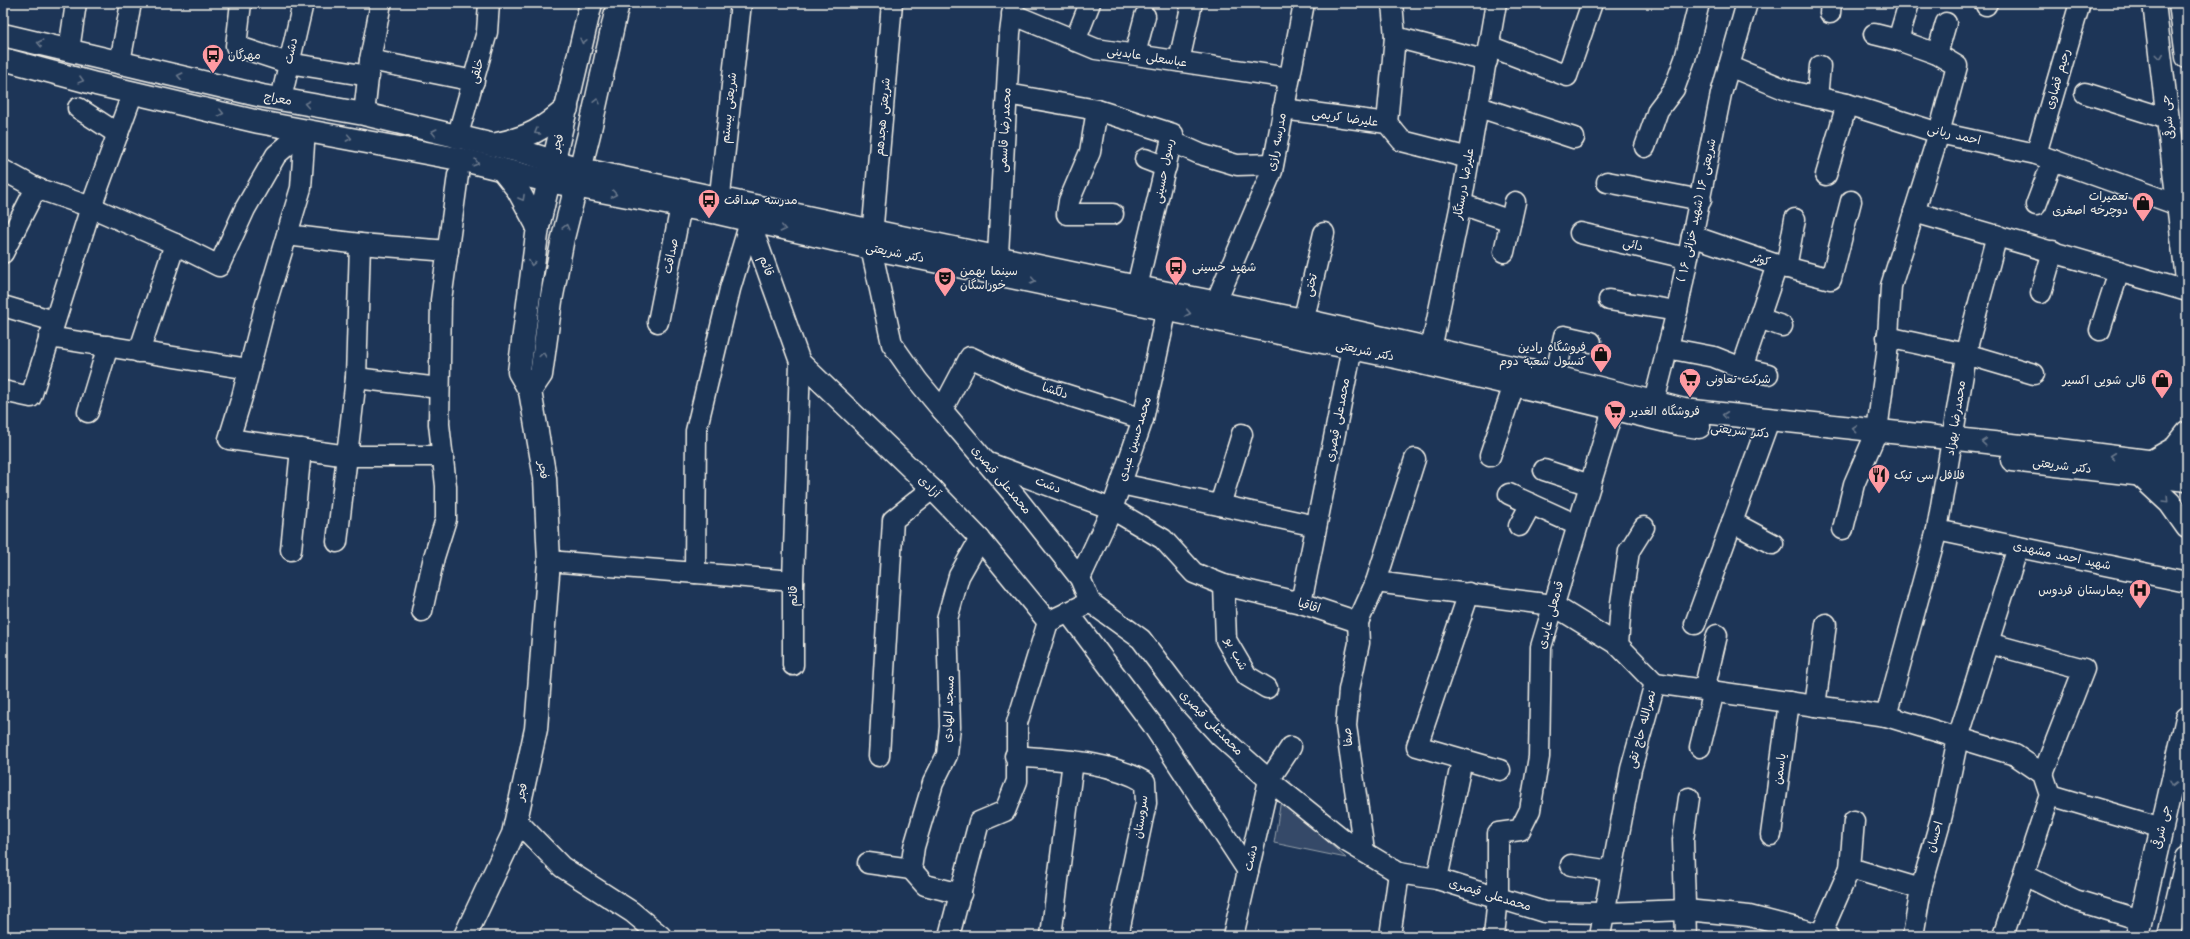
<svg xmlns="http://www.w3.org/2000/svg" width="2190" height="939" viewBox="0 0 2190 939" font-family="'Architects Daughter','Playpen Sans Arabic',sans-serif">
<rect width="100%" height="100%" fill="#1d3557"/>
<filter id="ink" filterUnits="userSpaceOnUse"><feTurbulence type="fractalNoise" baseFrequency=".025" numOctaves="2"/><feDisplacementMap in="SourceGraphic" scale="8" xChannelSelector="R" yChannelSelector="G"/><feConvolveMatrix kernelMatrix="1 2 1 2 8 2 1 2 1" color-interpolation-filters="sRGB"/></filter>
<g filter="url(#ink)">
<!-- green -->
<polygon fill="#354a67" stroke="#949ea8" points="1281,800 1346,858 1274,843"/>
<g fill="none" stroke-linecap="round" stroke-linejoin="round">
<!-- minor casing -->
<g stroke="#f4f1e8" stroke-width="23">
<g id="minor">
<polyline points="241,3 236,46 288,63 369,76"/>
<polyline points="892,3 871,248 892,344 918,381 942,410"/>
<polyline points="1986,5 1987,3"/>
<polyline points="1830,13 1831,3"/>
<polyline points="1012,14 1096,49 1289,78"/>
<polyline points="1874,34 1898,40"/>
<polyline points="1395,37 1487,61"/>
<polyline points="1075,41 1090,3"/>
<polyline points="1489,46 1567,76 1592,3"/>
<polyline points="69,50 76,3"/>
<polyline points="1135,54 1145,16"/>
<polyline points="1937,54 1946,23"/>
<polyline points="370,60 474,81"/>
<polyline points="1179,61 1192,3"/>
<polyline points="120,62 131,3"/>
<polyline points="1729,66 1789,91 1847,104 1939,133 2036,154 2178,205"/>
<polyline points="2085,93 2168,119"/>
<polyline points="1007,94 1097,110 1173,134 1137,287 1136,303"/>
<polyline points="1817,98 1820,66"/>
<polyline points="281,99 303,3"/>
<polyline points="1479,107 1574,138"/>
<polyline points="78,108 118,134"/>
<polyline points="1283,109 1387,123 1402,141 1469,158"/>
<polyline points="1097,110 1090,152 1069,201 1067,214 1113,214"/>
<polyline points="364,114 370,60 381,3"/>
<polyline points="1387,123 1395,37 1392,3"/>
<polyline points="305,130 301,188 265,307 242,397 229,439 348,456 443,456"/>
<polyline points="457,138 487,32 489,3"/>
<polyline points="1171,141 1200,154 1237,165 1273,164"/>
<polyline points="1645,147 1658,110 1674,89 1685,59 1699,3"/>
<polyline points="2036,154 2080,3"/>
<polyline points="1145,159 1166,167"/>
<polyline points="3,170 36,188 91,207 175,244 219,266 245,209 276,155 305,130"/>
<polyline points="1826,175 1847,104"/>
<polyline points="1607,182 1701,200"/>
<polyline points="1461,204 1511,221"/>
<polyline points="2036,205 2053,160"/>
<polyline points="1914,212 2187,291"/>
<polyline points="718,213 741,3"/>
<polyline points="1580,233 1686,258"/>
<polyline points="287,235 360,244 356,378 337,542"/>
<polyline points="1692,236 1777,265 1831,279 1851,201"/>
<polyline points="360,244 448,251"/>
<polyline points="1504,252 1515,202"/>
<polyline points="3,253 36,188"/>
<polyline points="1786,268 1795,219"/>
<polyline points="997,273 1010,33 1014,3"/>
<polyline points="2041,293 2053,251"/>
<polyline points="1609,300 1677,311"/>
<polyline points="3,306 54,321"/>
<polyline points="1211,318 1216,302 1272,171 1304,3"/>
<polyline points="1759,318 1782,326"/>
<polyline points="658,322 684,191"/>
<polyline points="2100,330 2119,271"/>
<polyline points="1300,335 1324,233"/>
<polyline points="49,337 249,369"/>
<polyline points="1887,337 1966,354 2034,374"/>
<polyline points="1667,348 1714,357 1742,368 1768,374"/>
<polyline points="139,352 175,244"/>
<polyline points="800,362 932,489 980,539 1048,622"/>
<polyline points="1428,364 1461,204 1496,3"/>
<polyline points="1742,368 1777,265"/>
<polyline points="356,378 439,388"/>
<polyline points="3,391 31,397 91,207 133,92"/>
<polyline points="1552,393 1564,336 1591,342"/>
<polyline points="88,412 108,346"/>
<polyline points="1650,417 1677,311 1721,94 1747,3"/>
<polyline points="1143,419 1017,379 970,357 942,410 1015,496 1080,578 1090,602 1141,639 1187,700 1220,736 1269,780 1344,840 1399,873 1437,879 1544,912 1604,913 1686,910 1749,916 1828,936"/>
<polyline points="1490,456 1519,370"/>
<polyline points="986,462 1112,509 1163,539 1194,573 1224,585 1301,603 1358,622 1376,582 1415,459"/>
<polyline points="1544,470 1590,485"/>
<polyline points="1121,484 1316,526"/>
<polyline points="1509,494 1577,525"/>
<polyline points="1220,505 1242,434"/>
<polyline points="1732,522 1773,544"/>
<polyline points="1519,526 1531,504"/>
<polyline points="1843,529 1854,484 1877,431 1887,354 1891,286 1939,133 1957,66 1937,54 1898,40 1909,3"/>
<polyline points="1937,530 2187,582"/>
<polyline points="291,550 301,449"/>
<polyline points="549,561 793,581"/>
<polyline points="695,573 696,431 730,289 750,222 800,362 793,581 793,665"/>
<polyline points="1080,578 1112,509 1143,419 1170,294"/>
<polyline points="1376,582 1553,605 1618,645 1655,683 1631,769 1600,936"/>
<polyline points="1224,585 1226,640 1247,676 1267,688"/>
<polyline points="1469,593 1417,746 1500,770"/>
<polyline points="1301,603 1352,348 1357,332"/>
<polyline points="422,611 434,557 446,519 446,486 439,424 441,300 458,175"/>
<polyline points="1068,612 1152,724 1248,871"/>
<polyline points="1358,622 1359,643 1349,690 1346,726 1364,851"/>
<polyline points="1695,624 1769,420"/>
<polyline points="1988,643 2084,669 2043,774"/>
<polyline points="1618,645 1621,603 1629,551 1644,527"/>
<polyline points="1655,683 1886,716 2015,755 2043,774 2050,795 2003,936"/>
<polyline points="1704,690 1717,635"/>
<polyline points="1815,706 1826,624"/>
<polyline points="1886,716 1937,530 1968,344 1997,235"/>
<polyline points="1700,747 1714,691"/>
<polyline points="879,756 893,520 932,489"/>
<path d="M1015,756c43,4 92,4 130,26l1,21 -28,133"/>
<polyline points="2050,795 2162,828"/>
<polyline points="516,820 562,867 632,912 661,936"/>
<polyline points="1771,835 1789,702"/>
<polyline points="868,863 911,869"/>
<polyline points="1571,865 1611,871"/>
<polyline points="1850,868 1921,889"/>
<polyline points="2024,875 2075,900 2141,920"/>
<polyline points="1437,879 1462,760"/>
<polyline points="961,894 925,885 911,869 914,847 933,783 947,755 950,727 947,619 959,576 980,539"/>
<polyline points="1821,934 1850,868 1854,821"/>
<polyline points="949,936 979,822 1005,811 1017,781 1017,723 1048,622 1090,602"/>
<polyline points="1051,936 1073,761"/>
<polyline points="1233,936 1269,780 1291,747"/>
<polyline points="1390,936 1399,873"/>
<polyline points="1494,936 1498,897 1498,833 1520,830 1530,810 1539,757 1541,647 1618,393"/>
<polyline points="1686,936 1683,840 1689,798"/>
<polyline points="1913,936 1921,889 1942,815 1958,738 2018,547"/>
</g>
</g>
<!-- major casing -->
<g stroke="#f4f1e8" stroke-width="25">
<g id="major">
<polyline points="2154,3 2187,279"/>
<polyline points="2180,3 2187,57"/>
<polyline points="3,35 262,96 364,114 527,153 580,169 1137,287 1303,320 1556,377 1684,410 2060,450 2187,466"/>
<polyline points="3,59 96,84 259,122 464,160 548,181 718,213 871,248 1405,359 1679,424 1699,427"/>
<path d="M497,144c33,-7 45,-14 70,-36"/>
<polyline points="503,171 518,190 538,227"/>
<polyline points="530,391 541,375 551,301 563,238 589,134 618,3"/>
<polyline points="2012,460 2187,480"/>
<polyline points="2152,461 2175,448 2187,433"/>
<polyline points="2141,476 2170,503 2187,527"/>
<polyline points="465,936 513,834 536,729 549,561 545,478 530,391 519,372 538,227 591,3"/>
<polyline points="2137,936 2187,718"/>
<polyline points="2169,936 2187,858"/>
</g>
</g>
<!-- minor -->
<use href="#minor" stroke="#1d3557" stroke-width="20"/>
<!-- major -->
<use href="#major" stroke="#1d3557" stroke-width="22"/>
</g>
<!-- one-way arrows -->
<defs><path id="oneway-chevron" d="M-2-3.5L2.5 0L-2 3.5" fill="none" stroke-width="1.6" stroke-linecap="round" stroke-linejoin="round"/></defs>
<g stroke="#68778a">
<use href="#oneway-chevron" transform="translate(583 41) rotate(103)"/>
<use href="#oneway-chevron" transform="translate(40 43) rotate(-167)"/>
<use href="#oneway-chevron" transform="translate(2160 56) rotate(83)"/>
<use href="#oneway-chevron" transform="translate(180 76) rotate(-167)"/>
<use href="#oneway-chevron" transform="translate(81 80) rotate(15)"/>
<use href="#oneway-chevron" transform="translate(597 101) rotate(-77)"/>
<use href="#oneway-chevron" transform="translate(307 104) rotate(-170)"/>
<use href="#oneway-chevron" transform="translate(221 113) rotate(14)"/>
<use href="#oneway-chevron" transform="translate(434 132) rotate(-166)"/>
<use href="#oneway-chevron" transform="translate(537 132) rotate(150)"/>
<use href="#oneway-chevron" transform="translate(349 138) rotate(11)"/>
<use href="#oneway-chevron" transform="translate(476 163) rotate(16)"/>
<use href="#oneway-chevron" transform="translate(614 194) rotate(10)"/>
<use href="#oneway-chevron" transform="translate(522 198) rotate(61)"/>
<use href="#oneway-chevron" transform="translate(566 227) rotate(-76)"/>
<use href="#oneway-chevron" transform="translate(783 229) rotate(12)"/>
<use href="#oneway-chevron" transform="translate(532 263) rotate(99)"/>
<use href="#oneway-chevron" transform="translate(1033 281) rotate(12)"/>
<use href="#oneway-chevron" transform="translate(1188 313) rotate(12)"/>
<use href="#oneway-chevron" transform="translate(543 355) rotate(-82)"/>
<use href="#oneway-chevron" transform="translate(1725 415) rotate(-173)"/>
<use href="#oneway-chevron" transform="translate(1855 429) rotate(-174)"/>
<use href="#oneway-chevron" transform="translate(1984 442) rotate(-174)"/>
<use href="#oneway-chevron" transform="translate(2113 456) rotate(-173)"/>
<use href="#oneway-chevron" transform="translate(2166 500) rotate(46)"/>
<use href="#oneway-chevron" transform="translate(2173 783) rotate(103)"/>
</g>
</g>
<!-- icons -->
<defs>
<g id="bus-pin" transform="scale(1.15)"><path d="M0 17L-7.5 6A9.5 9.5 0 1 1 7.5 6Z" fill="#ff9aa2" stroke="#1d3557"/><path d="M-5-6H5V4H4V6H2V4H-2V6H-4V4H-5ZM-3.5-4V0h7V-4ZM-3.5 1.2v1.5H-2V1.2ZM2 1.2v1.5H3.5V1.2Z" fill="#111"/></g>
<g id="shop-pin" transform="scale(1.15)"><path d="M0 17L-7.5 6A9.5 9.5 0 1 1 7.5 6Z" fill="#ff9aa2" stroke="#1d3557"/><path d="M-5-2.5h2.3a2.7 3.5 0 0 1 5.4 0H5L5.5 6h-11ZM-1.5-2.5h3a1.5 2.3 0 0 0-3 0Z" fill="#111"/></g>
<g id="theatre-pin" transform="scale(1.15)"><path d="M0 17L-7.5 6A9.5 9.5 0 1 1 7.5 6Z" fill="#ff9aa2" stroke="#1d3557"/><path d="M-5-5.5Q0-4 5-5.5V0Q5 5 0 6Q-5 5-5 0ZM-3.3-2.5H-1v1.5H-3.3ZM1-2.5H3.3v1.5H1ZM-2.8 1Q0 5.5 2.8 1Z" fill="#111"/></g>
<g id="supermarket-pin" transform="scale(1.15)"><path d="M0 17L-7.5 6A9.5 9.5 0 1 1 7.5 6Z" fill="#ff9aa2" stroke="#1d3557"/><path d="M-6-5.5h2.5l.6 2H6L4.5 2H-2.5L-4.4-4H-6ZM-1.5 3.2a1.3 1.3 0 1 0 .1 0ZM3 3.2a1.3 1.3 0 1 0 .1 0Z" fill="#111"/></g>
<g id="restaurant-pin" transform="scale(1.15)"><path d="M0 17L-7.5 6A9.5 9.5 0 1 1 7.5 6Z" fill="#ff9aa2" stroke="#1d3557"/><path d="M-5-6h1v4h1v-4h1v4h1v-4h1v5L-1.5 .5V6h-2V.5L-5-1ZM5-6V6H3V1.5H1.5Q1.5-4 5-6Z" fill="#111"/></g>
<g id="hospital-pin" transform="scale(1.15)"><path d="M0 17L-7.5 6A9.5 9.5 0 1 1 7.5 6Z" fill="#ff9aa2" stroke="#1d3557"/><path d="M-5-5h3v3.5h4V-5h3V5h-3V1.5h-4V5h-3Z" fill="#111"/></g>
</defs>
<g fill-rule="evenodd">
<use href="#bus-pin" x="213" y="55"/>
<use href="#bus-pin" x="709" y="200"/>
<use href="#shop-pin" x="2143" y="203"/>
<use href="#bus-pin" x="1176" y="267"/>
<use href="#theatre-pin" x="945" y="278"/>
<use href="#shop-pin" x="1601" y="354"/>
<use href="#supermarket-pin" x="1690" y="379"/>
<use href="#shop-pin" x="2162" y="380"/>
<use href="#supermarket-pin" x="1615" y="411"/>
<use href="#restaurant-pin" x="1879" y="475"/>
<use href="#hospital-pin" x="2140" y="590"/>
</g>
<g text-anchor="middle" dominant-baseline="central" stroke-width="3" stroke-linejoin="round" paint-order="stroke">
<!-- street labels -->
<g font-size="12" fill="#f4f1e8" stroke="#1d3557">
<text transform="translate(291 51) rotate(-77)">دشت</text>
<text transform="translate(1147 57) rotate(9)">عباسعلی عابدینی</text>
<text transform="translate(477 71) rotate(-75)">خلقی</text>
<text transform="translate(2058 79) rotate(-74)">رحیم قضاوی</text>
<text transform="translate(278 99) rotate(11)">معراج</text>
<text transform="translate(729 108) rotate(-84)">شریعتی بیستم</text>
<text transform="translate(883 117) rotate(-85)">شریعتی هجدهم</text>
<text transform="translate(2168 117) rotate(-97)">جی شرقی</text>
<text transform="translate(1345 118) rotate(8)">علیرضا کریمی</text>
<text transform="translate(1005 130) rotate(-87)">محمدرضا قاسمی</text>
<text transform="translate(1954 135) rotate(13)">احمد ربانی</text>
<text transform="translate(1277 142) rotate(-79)">مدرسه رازی</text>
<text transform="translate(558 143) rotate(-75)">فجر</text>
<text transform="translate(1164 171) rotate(-79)">رسول حسینی</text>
<text transform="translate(1464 184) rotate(-80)">علیرضا درستگار</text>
<text transform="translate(1697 210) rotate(-78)">شریعتی ۱۶ (شهید خزائی ۱۶ )</text>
<text transform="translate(1633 245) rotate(13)">دائی</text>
<text transform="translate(895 253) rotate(11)">دکتر شریعتی</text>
<text transform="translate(671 256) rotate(-79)">صداقت</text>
<text transform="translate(1761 260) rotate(19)">کوثر</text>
<text transform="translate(766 266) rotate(70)">قائم</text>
<text transform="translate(1311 285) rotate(-76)">تختی</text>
<text transform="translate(1365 351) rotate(12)">دکتر شریعتی</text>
<text transform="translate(1055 391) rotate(18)">دلگشا</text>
<text transform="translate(1956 418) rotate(-81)">محمدرضا بهزاد</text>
<text transform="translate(1338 420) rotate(-79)">محمدعلی قیصری</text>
<text transform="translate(1740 431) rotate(6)">دکتر شریعتی</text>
<text transform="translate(1135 439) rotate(-73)">محمدحسین عبدی</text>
<text transform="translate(2062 466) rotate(7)">دکتر شریعتی</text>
<text transform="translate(543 470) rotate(82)">فجر</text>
<text transform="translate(1001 480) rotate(50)">محمدعلی قیصری</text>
<text transform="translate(1048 485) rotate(21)">دشت</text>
<text transform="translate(929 487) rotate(45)">آزادی</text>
<text transform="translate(2062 556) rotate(12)">شهید احمد مشهدی</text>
<text transform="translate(793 596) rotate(-90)">قائم</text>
<text transform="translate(1309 606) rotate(17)">اقاقیا</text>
<text transform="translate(1551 615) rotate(-75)">قدمعلی عابدی</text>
<text transform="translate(1236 654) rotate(63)">شب بو</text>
<text transform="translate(949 709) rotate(-88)">مسجد الهادی</text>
<text transform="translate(1211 723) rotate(46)">محمدعلی قیصری</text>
<text transform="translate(1642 729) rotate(-75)">نصرالله حاج تقی</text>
<text transform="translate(1348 737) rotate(-96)">صفا</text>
<text transform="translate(1780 769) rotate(-82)">یاسمن</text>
<text transform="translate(522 792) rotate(-78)">فجر</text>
<text transform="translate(1141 817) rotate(-82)">سروستان</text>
<text transform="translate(2162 827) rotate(-77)">جی شرقی</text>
<text transform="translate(1935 837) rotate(-74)">احسان</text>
<text transform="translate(1251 858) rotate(-77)">دشت</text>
<text transform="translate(1490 895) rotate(17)">محمدعلی قیصری</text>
</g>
<!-- poi labels -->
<g font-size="12" fill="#f4f1e8" stroke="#1d3557" text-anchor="start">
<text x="228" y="55">مهرگان</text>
<text x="2128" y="196" text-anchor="end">تعمیرات<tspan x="2128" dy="14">دوچرخه اصغری</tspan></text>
<text x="724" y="200">مدرسه صداقت</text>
<text x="1192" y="267">شهید حسینی</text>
<text x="960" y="271">سینما بهمن<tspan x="960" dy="14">خوراسگان</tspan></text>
<text x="1586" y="347" text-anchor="end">فروشگاه رادین<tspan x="1586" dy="14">کنسول شعبه دوم</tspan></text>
<text x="1706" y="379">شرکت تعاونی</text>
<text x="2146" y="380" text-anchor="end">قالی شویی اکسیر</text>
<text x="1630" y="411">فروشگاه الغدیر</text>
<text x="1894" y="475">فلافل سی تیک</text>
<text x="2124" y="590" text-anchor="end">بیمارستان فردوس</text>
</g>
</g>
<!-- margin -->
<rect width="2190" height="939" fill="none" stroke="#1d3557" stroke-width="16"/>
<rect x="8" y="8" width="2174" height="923" fill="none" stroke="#f4f1e8" stroke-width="1.5" filter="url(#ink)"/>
</svg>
